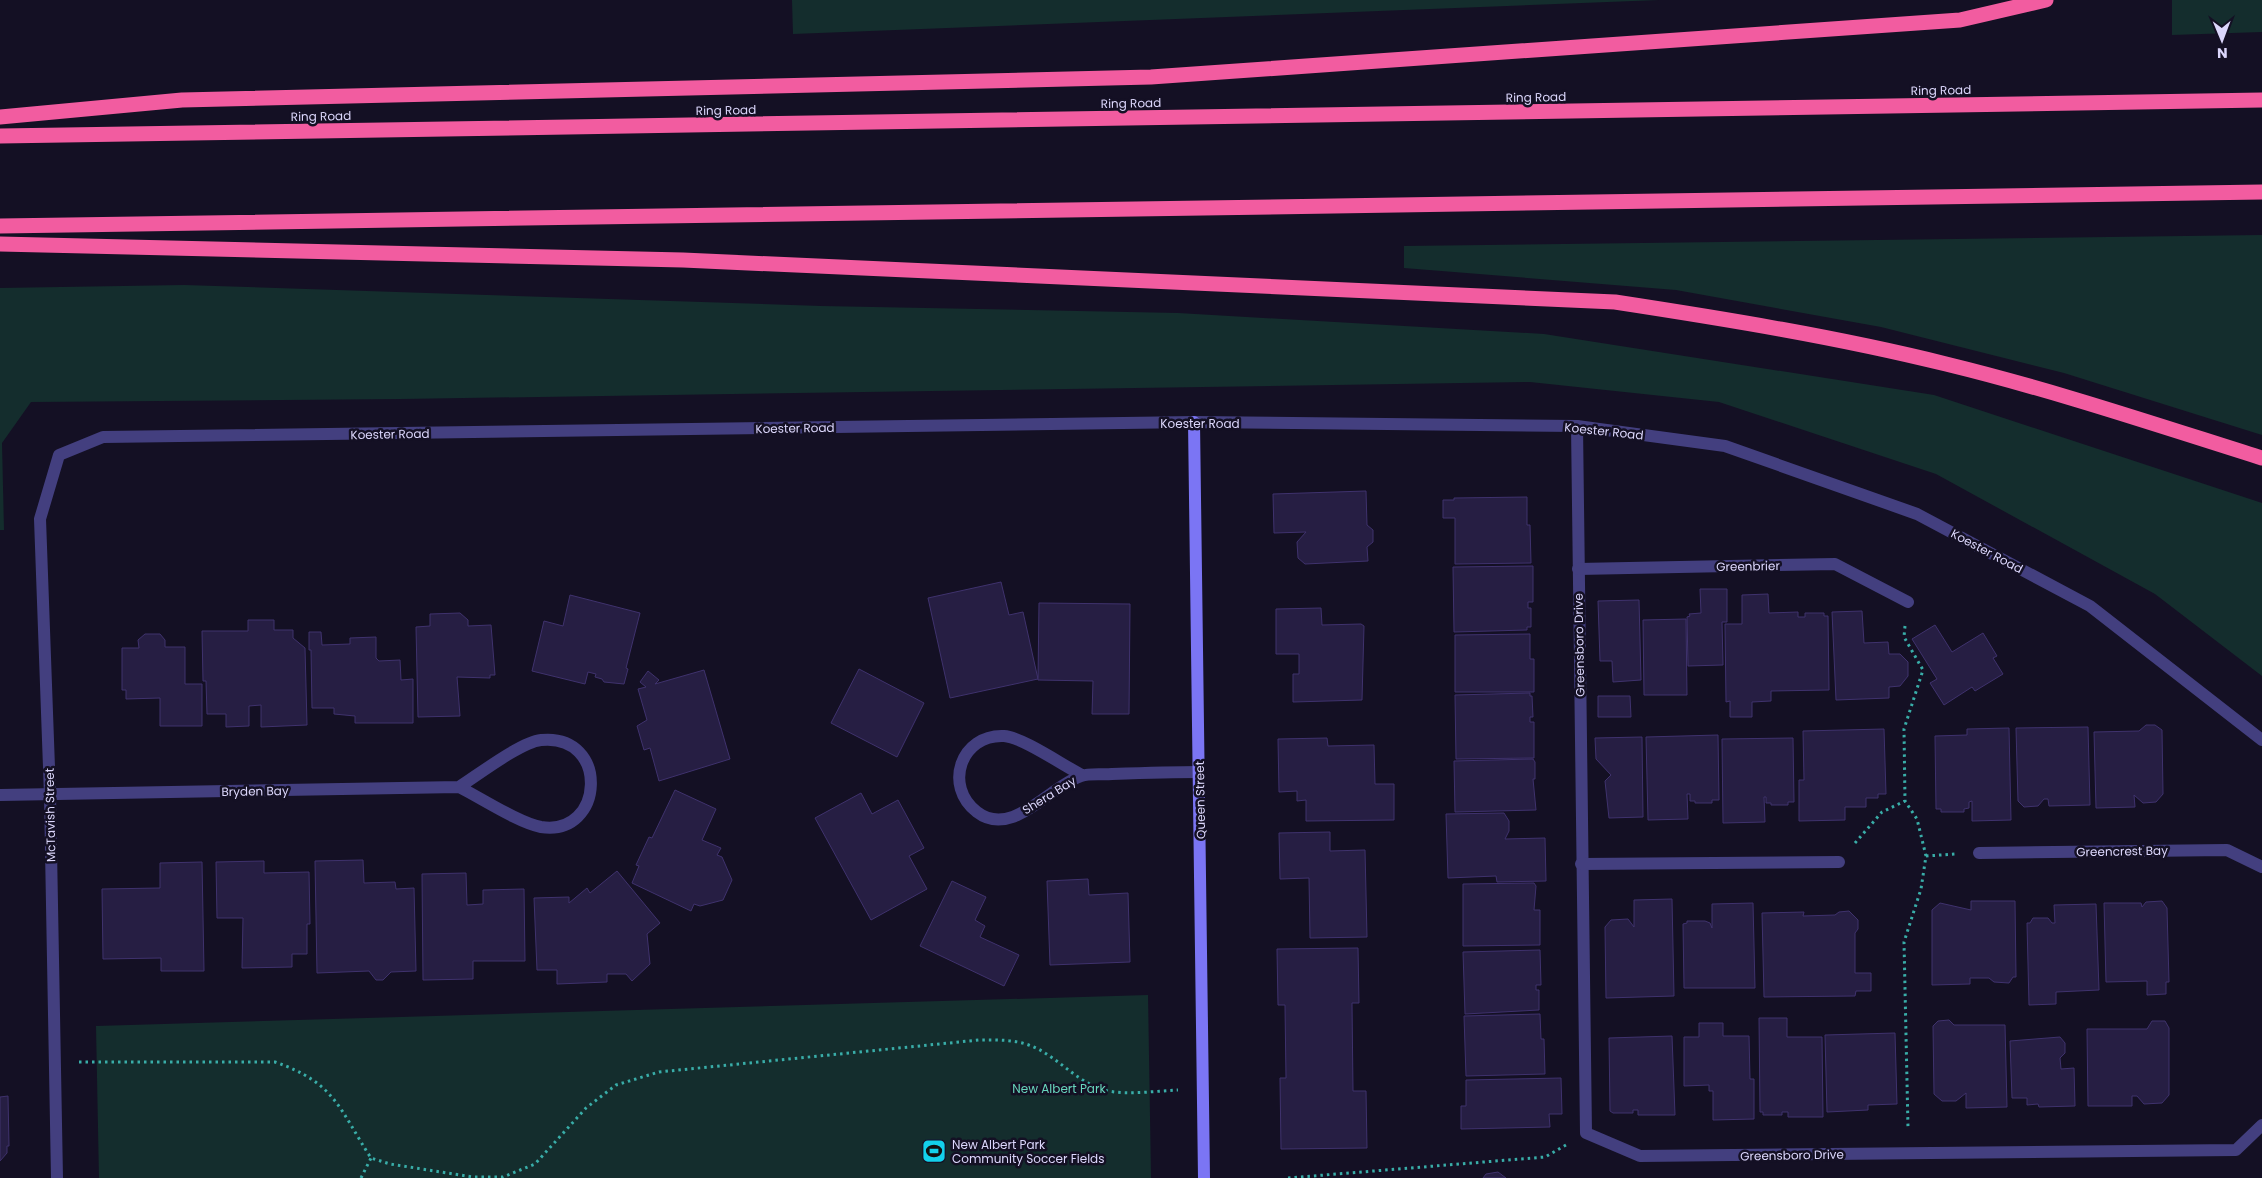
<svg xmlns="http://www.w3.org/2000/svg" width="2262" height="1178" viewBox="0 0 2262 1178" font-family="Poppins,sans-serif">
<rect width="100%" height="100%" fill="#141024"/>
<!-- green -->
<g fill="#142d2d">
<polygon points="792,0 1659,0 793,34"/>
<polygon points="2172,0 2262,0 2262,32 2172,35"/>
<polygon points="2262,235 2262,435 2064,373 1881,327 1676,290 1404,268 1404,246"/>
<polygon points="184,285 821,306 1178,313 1544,334 1934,395 2262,503 2262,676 2155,594 1936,474 1719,402 1530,382 401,399 31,402 2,443 4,530 0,530 0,288"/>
<polygon points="1148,995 1151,1178 99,1178 96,1026"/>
</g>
<!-- building -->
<g fill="#261e43" stroke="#3f326d">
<polygon points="1366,491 1367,525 1373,530 1373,542 1367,547 1368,561 1305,564 1298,558 1297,542 1306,532 1274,533 1273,494"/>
<polygon points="1527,497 1527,525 1530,525 1531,563 1455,564 1455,518 1443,518 1443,500 1454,500 1454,498"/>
<polygon points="1533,566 1533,602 1528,602 1528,608 1531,608 1531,627 1527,627 1527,630 1454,632 1453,567"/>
<polygon points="1001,582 1009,615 1023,612 1038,679 950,698 928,598"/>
<polygon points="1700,589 1727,589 1727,622 1722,622 1723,665 1688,666 1687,617 1690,616 1689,614 1701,613"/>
<polygon points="1768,594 1769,613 1798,612 1798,617 1805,617 1805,613 1824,613 1824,616 1828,616 1829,690 1771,691 1771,701 1752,702 1752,717 1730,717 1730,701 1726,702 1725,624 1742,624 1742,595"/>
<polygon points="570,595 640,613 626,668 628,669 624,684 604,682 602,679 595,677 596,674 588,672 585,684 532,671 544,621 563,626"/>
<polygon points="1639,600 1641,680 1613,682 1612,661 1600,661 1598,601"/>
<polygon points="1039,603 1130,604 1129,714 1092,714 1093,681 1038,680"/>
<polygon points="1321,608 1322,625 1361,624 1364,626 1362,700 1293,702 1293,674 1299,674 1299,654 1276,654 1276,609"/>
<polygon points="1862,611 1864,643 1888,642 1889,654 1900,654 1908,662 1908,676 1900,686 1889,687 1889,698 1836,700 1832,612"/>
<polygon points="460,613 468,620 468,626 491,625 495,675 490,675 490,678 457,677 460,716 418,717 416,627 430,626 430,614"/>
<polygon points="1686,619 1687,695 1644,695 1643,620"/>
<polygon points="248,620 274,620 274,630 293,630 293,638 305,648 307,725 261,727 261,705 249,706 249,726 226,727 226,714 207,714 206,681 203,681 202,631 248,631"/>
<polygon points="1935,625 1952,652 1983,633 1997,656 1993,658 2003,674 1975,691 1972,687 1944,705 1930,683 1937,679 1912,639"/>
<polygon points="309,632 321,632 322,645 350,644 350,638 376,637 376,658 379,661 400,660 401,680 413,679 413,723 355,723 355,716 334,714 334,708 312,708 311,650 309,650"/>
<polygon points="145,634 160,634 165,640 165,647 185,647 185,684 202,684 202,726 160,726 160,698 126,699 126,690 122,690 122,648 139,648 138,640"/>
<polygon points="1530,634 1530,659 1534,659 1534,692 1455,692 1455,635"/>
<polygon points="859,669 924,703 897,757 831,723"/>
<polygon points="704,670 730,759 659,781 650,748 644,750 637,726 647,720 638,689 646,687 640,682 648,671 659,680 655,684"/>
<polygon points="1530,693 1530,696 1532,696 1533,717 1530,717 1530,722 1534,722 1534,758 1456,759 1455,695"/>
<polygon points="1598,696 1630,696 1631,717 1598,717"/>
<polygon points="2146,725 2155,725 2162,730 2163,794 2156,802 2143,803 2134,795 2135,807 2096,808 2094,732 2139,731"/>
<polygon points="2088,727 2090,805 2049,806 2048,799 2044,799 2038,806 2024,807 2018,801 2016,728"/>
<polygon points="2009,728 2011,820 1972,821 1972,801 1969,802 1969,808 1964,809 1964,812 1941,812 1941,809 1936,809 1935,736 1967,735 1967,729"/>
<polygon points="1884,729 1886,794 1878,794 1878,798 1866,798 1866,807 1845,807 1845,820 1799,821 1799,780 1804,780 1803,731"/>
<polygon points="1718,735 1719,800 1712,800 1712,803 1695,803 1695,801 1690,801 1690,794 1687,794 1688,819 1648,820 1646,737"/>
<polygon points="1642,737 1643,817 1609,818 1605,781 1611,775 1596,759 1595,738"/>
<polygon points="1327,738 1328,746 1374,745 1375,784 1394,784 1394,820 1306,821 1306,800 1297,801 1297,791 1279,792 1278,739"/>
<polygon points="1793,738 1794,802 1788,802 1788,805 1771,805 1771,803 1766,803 1766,797 1764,797 1765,822 1723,823 1722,739"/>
<polygon points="1533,759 1535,762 1535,779 1533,779 1536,810 1455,812 1454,761"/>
<polygon points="675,790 716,809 702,840 721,848 717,855 722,857 732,880 723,900 700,906 694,904 691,911 632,883 639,866 636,865 649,837 652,838"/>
<polygon points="861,793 872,814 898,800 924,848 909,856 927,889 871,920 815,818"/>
<polygon points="1504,813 1509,821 1509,831 1505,839 1545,838 1546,881 1497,882 1496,876 1448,878 1446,814"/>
<polygon points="1330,832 1330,851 1365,850 1367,937 1310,938 1309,878 1280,879 1279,833"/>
<polygon points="363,860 364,883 395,882 396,889 414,888 416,971 391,972 383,980 376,980 369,971 317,973 315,861"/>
<polygon points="264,861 264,873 309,872 310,924 307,924 307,954 292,954 292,967 242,968 243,918 217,918 216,862"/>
<polygon points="202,862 204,971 161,971 161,958 103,959 102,889 160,888 160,863"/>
<polygon points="617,871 660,923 647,934 650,964 632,981 626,974 607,974 607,982 557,984 557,970 537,970 534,898 569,897 569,903 587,888 590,893"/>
<polygon points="466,873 467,905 483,904 483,890 524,889 525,961 473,961 473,979 423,980 422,874"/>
<polygon points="1088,879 1089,895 1128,893 1130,962 1050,965 1047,881"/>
<polygon points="952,881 986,897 975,920 985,926 980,937 1019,955 1004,986 920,946"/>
<polygon points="1534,883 1536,886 1534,910 1540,910 1540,945 1463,946 1463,884"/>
<polygon points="1672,899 1674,996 1606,998 1605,927 1611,920 1628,919 1634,927 1634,900"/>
<polygon points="1971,901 2015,901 2016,977 2013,977 2009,983 1994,982 1989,978 1970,978 1970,984 1932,985 1932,910 1940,903 1971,910"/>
<polygon points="2162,901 2167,908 2169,982 2166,982 2166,994 2147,995 2147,981 2106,982 2104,903 2141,903 2142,907 2146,902"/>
<polygon points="1753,903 1755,988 1684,988 1683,924 1687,923 1687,921 1705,921 1710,923 1712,928 1712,904"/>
<polygon points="2096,904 2099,990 2056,992 2056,1004 2029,1005 2027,923 2030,923 2033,918 2048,918 2052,923 2055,923 2054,905"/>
<polygon points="1849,911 1858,920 1858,929 1855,933 1855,973 1871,973 1871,991 1856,991 1855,996 1764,997 1762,913 1804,912 1803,916 1835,915 1839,912"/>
<polygon points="1358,948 1359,1003 1352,1003 1353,1091 1366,1091 1367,1148 1281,1149 1280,1078 1286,1078 1285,1005 1278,1005 1277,949"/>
<polygon points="1540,950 1541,985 1536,985 1536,990 1539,990 1539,1010 1465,1014 1463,952"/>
<polygon points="1540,1014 1541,1039 1544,1039 1545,1074 1466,1076 1464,1016"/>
<polygon points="1759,1018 1787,1018 1787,1037 1822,1037 1823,1117 1788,1117 1788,1112 1782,1112 1782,1115 1763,1115 1763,1112 1760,1112"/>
<polygon points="1949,1020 1954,1025 2005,1025 2007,1107 1966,1108 1966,1093 1956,1101 1942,1101 1934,1094 1933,1026 1938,1021"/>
<polygon points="2152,1021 2165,1021 2169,1028 2169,1095 2162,1103 2144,1104 2137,1096 2132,1096 2132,1106 2088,1106 2087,1029 2147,1029"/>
<polygon points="1699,1023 1723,1023 1723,1036 1749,1036 1750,1079 1754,1079 1754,1119 1713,1120 1713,1091 1709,1091 1709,1085 1684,1086 1684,1037 1699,1037"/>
<polygon points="1895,1033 1897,1104 1868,1105 1868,1110 1827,1112 1825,1035"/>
<polygon points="1672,1036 1675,1115 1638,1115 1638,1110 1633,1110 1633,1113 1613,1113 1610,1111 1609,1038"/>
<polygon points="2060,1037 2065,1043 2065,1053 2060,1058 2061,1069 2074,1068 2075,1106 2039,1107 2038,1104 2027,1105 2027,1098 2012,1098 2010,1041"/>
<polygon points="1561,1078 1562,1114 1549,1114 1550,1127 1461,1129 1461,1106 1466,1106 1466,1080"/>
<polygon points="8,1096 9,1146 7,1146 7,1153 0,1161 0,1097"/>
<polygon points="1498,1172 1506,1178 1483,1178 1486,1174"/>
</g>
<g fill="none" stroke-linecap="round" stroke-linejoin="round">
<!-- path -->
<g stroke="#39ada8" stroke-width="3" stroke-dasharray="2.5 4" stroke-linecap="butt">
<polyline points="1905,626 1904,637 1923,670 1904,729 1905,801 1917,819 1926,856 1921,889 1904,942 1908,1128"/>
<polyline points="1855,843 1882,812 1905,801"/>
<polyline points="1926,856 1955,854"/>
<path d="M79,1062h196c61,21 64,47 96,96l19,6 83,13h30l32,-13 51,-56 30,-23 43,-13 320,-32c19,0 39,-1 57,8 25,12 44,37 72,43 22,4 47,0 70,-1"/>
<polyline points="361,1178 371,1158"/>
<polyline points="1288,1178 1545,1157 1566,1145"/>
</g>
<!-- street -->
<g stroke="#433f7f" stroke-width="12">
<polyline points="1577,426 1586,1133 1640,1156 2236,1150 2262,1125"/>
<polyline points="1578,569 1835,564 1908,602"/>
<path d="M1082,775c-18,-9 -60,-38 -78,-39 -43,-2 -61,50 -27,76 35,27 73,-26 104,-36 9,-3 22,-1 31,-2 29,-1 58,-2 87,-2"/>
<path d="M0,795l459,-8c22,11 60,36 82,40 64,10 69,-94 0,-87 -20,2 -63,35 -82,47"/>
<polyline points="1979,853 2227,850 2262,867"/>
<polyline points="1581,864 1839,862"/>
<polyline points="57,1178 50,795 40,519 59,455 103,437 1194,422 1577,426 1725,446 1917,514 2090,606 2262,740"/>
</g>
<!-- secondary -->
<polyline stroke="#7b75f4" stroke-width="12" points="1194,422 1204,1178"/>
<!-- highway -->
<g stroke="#f25ca0" stroke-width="15">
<polyline points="0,117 182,100 1151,77 1960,20 2046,0"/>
<polyline points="0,136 2262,100"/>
<polyline points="0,226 2262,192"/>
<path d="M0,244l683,16 932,42c111,17 222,35 331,62 107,26 211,61 316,94"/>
</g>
</g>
<!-- icons -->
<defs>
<g id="stadium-square" transform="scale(1.25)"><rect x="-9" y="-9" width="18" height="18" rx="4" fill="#13d1eb" stroke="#141024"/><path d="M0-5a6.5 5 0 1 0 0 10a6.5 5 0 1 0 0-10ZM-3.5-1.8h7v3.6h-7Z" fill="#111"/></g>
</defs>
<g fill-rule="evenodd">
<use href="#stadium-square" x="934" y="1151"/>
</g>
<g text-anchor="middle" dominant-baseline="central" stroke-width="5" stroke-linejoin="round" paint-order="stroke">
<!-- street labels -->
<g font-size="12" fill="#dcd7fc" stroke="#141024">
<text transform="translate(1941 90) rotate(-1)">Ring Road</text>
<text transform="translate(1536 97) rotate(-1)">Ring Road</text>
<text transform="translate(1131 103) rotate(-1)">Ring Road</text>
<text transform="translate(726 110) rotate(-1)">Ring Road</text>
<text transform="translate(321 116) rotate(-1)">Ring Road</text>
<text x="1200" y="423">Koester Road</text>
<text transform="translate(795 428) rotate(-1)">Koester Road</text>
<text transform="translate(1604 431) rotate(6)">Koester Road</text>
<text transform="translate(390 434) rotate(-1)">Koester Road</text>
<text transform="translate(1987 551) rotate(28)">Koester Road</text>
<text transform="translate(1748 566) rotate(-1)">Greenbrier</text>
<text transform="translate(1579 645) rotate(-91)">Greensboro Drive</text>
<text transform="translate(255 791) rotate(-1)">Bryden Bay</text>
<text transform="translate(1049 795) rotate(-32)">Shera Bay</text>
<text transform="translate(1200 800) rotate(-91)">Queen Street</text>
<text transform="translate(50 815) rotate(-91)">McTavish Street</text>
<text transform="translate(2122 851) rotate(-1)">Greencrest Bay</text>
<text transform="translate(1792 1155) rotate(-1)">Greensboro Drive</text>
</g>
<!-- park labels -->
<g font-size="12" fill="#68d6bd" stroke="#141024">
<text x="1059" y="1088">New Albert Park</text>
</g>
<!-- poi labels -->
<g font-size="12" fill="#dcd7fc" stroke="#141024" text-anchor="start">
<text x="952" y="1144">New Albert Park<tspan x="952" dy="14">Community Soccer Fields</tspan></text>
</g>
</g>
<!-- north arrow -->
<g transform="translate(2222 40) rotate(179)" stroke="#141024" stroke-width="4" paint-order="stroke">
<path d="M0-4L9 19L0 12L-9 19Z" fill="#dcd7fc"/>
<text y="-8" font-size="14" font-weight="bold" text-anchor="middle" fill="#dcd7fc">N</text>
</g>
</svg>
